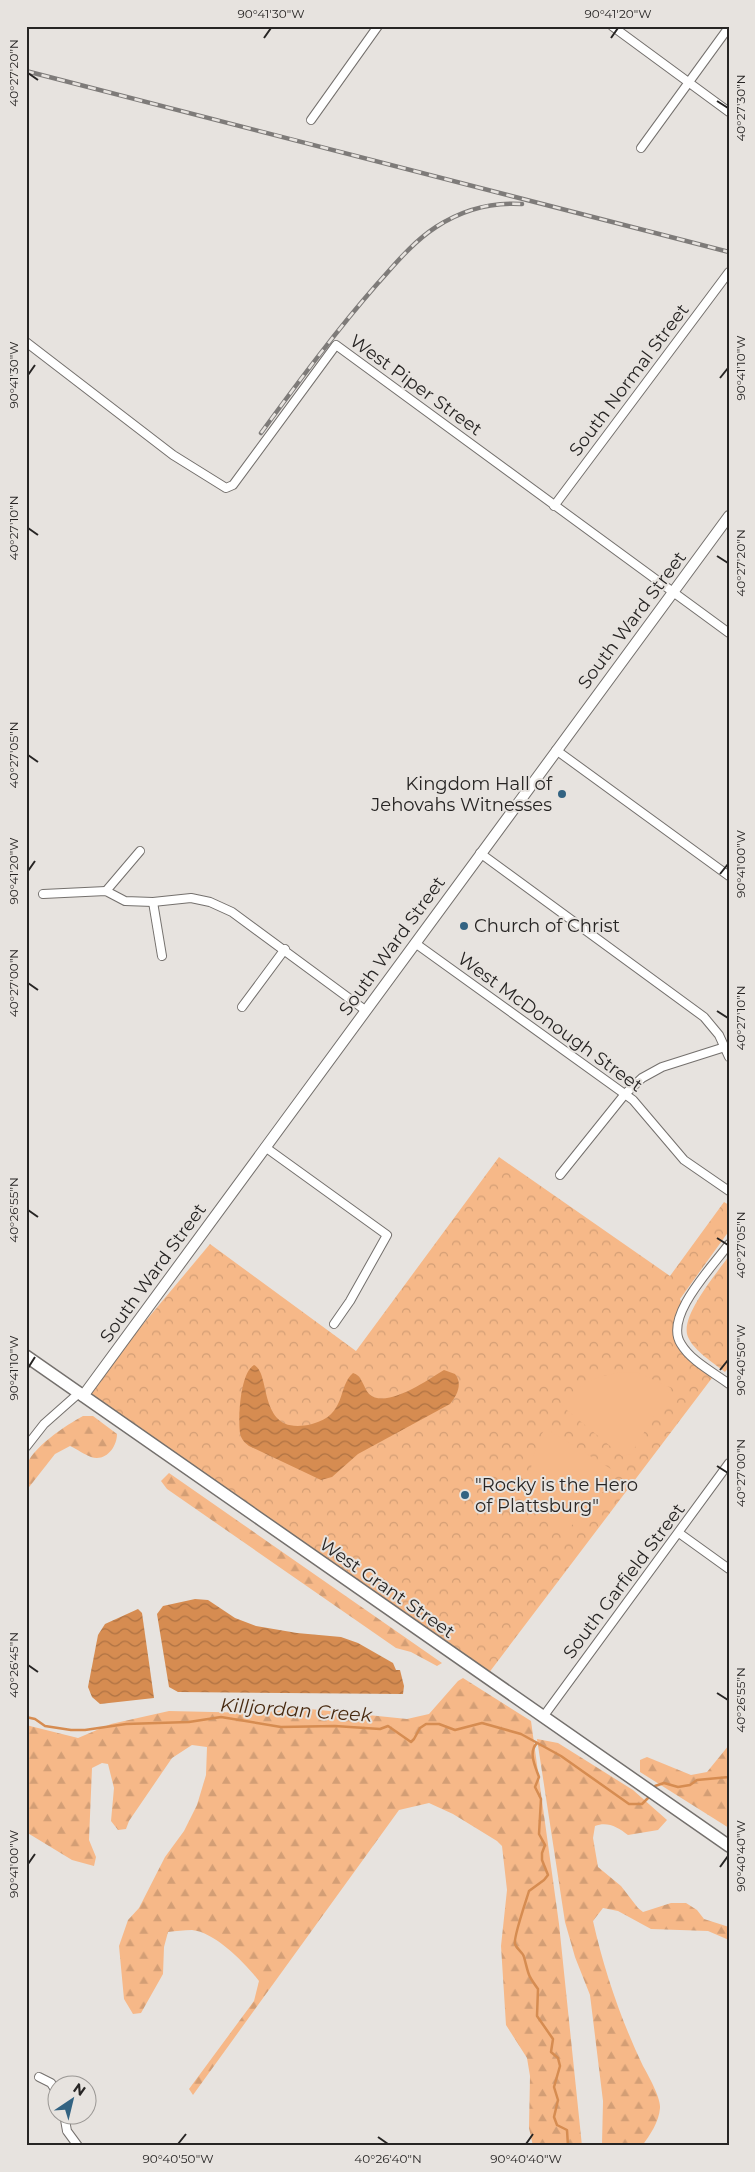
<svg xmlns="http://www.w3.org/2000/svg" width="755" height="2172" viewBox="0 0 755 2172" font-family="Montserrat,sans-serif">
<defs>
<pattern id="forest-firs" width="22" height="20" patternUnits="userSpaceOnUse" patternTransform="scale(1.25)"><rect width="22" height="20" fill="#f6b888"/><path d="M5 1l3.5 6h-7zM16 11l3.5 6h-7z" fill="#d39e75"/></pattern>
<pattern id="park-crowns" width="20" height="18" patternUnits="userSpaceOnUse" patternTransform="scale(1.25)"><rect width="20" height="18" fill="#f6b888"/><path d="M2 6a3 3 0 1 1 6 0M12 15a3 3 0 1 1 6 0" fill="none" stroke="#d39e75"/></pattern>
<pattern id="water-waves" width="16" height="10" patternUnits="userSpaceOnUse" patternTransform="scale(1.25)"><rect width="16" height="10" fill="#d68c51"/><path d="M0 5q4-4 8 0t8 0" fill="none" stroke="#ae7243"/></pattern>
</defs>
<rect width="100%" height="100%" fill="#e7e3df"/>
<!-- forest -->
<g fill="url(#forest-firs)">
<path d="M83,1416h10l24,18c0,13 -11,28 -26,23 -6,-2 -14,-8 -21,-11l-15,8 -29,37c0,-7 -1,-16 0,-23 3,-19 42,-44 57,-52z"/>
<polygon points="169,1473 442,1663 437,1666 411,1652 396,1648 167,1489 161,1481"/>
<path d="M463,1678l68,43 28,203 23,222h-49l-4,-18 1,-52 -3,-18 -21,-33 -5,-79 6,-56 -5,-44 -5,-5 -44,-27 -24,-11 -30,7 -206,285 -4,-6 65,-88 5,-20c-13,-17 -44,-49 -67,-51 -8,0 -16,1 -24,2l-4,15 -1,27 -22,39 -8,1 -9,-15 -5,-53 9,-26 11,-12 26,-51 19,-26 13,-26 9,-30 1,-28 -15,-2 -20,13 -43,63 -3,8 -8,1 -7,-9 3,-33 -6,-24 -6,-1 -10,5 -3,72 7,17 -2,9 -22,-6 -46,-28v-107l52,13 33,-14 58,-13 90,2 41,-5 107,11 22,-5 29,-33z"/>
<path d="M537,1739l21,4 75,47 34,30 -9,10 -30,5c-10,-8 -21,-14 -33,-9l-2,12 5,29 23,19 17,22 5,4 28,-9h15l11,7 7,9 25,8v13l-21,-9 -57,-2 -33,-18 -15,-3 -10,13c11,49 28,99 50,145 5,9 18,32 17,42 -1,14 -10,27 -18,38l-40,-2 1,-43 -13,-106 -15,-38 -10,-35z"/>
<polygon points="729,1745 729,1828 640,1772 640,1760 647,1757 691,1775 707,1772"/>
</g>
<!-- park -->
<g fill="url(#park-crowns)">
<polygon points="499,1157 670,1276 724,1202 729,1205 729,1231 680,1299 683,1306 678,1340 715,1374 485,1678 83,1396 210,1244 356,1351"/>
<path d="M729,1256v111l-4,5c-11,-9 -31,-21 -37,-35 -9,-20 29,-64 41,-81z"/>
</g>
<!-- garden -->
<g fill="#f6b888">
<path d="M623,1372l16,1 32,15 -40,66 -9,2 -60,-50c18,-23 33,-30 61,-34z"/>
<path d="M545,1428l66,41 2,12 -51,55c-38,-29 -39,-68 -17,-108z"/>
</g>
<!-- water -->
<g fill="url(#water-waves)">
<path d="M254,1365c18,8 2,73 58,59 35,-9 25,-37 41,-51 9,2 10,14 16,21 17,16 60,-15 75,-24l11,4c8,10 2,21 -5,30l-92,50 -26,23 -11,3 -72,-34c-4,-3 -8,-7 -9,-13 -2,-15 0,-60 14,-68z"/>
<polygon points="195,1599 208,1600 235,1618 256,1626 297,1633 341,1637 358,1643 393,1663 396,1670 400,1670 404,1686 403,1694 178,1692 169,1687 157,1614 163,1606"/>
<polygon points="138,1609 142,1613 154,1698 100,1704 92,1697 88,1687 98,1635 105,1624"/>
</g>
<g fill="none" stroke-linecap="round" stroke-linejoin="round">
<!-- stream -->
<g stroke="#d68c51" stroke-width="2.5">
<polyline points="26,1717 35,1719 45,1726 71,1730 85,1730 126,1724 189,1722 221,1717 281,1727 335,1726 380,1729 388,1726 411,1742 414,1739 420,1728 426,1724 439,1724 455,1730 482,1723 521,1734 561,1756 629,1804 642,1804 648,1798"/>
<path d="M537,1743c-9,9 -2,23 2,34l-4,10 6,12 -2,35 6,11 -3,8v7l6,15 -4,5 -15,11c-3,10 -16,47 -14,53 2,6 8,8 9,13 5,18 3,17 14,32l-1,27 16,23 -2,13 7,6 2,8 -6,21 4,13 -4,17 3,8 10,5 1,16"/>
<polyline points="655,1786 664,1783 678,1787 690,1785 697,1780 729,1777"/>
</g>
<!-- minor casing -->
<g stroke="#74706d" stroke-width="10">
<g id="minor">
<polyline points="612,26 729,112"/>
<polyline points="311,120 378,26"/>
<polyline points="641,148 729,27"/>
<polyline points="26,342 173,455 226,488 233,485 336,345 729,633"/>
<polyline points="554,506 729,272"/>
<polyline points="556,750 729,876"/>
<polyline points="480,853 704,1017 719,1035 729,1057"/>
<polyline points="106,891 140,851"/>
<polyline points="43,894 106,891 125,901 153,902 191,898 210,902 232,912 365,1010"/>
<polyline points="153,902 162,956"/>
<polyline points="415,943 633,1100 684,1160 729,1191"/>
<polyline points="242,1007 285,949"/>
<polyline points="265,1147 387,1235 350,1301 334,1324"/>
<polyline points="560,1175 625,1094 642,1078 662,1067 725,1047"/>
<path d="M729,1244c-16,22 -66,73 -48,100 10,17 32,28 48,40"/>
<polyline points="26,1447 44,1424 79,1393"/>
<polyline points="679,1533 729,1569"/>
<polyline points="543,1717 729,1463"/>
<polyline points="39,2077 51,2083 58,2094"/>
<polyline points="64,2114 67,2131 78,2146"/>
</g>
</g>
<!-- tertiary casing -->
<g stroke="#74706d" stroke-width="12">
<polyline id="tertiary" points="83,1396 729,516"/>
</g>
<!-- secondary casing -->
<g stroke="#74706d" stroke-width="14">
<polyline id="secondary" points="26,1356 729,1846"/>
</g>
<!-- minor -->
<use href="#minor" stroke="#fff" stroke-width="8"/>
<!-- tertiary -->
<use href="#tertiary" stroke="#fff" stroke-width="10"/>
<!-- secondary -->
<use href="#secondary" stroke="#fff" stroke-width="11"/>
<!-- rail casing -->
<g stroke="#7e7b79" stroke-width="4.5">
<g id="rail">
<polyline points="26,71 729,252"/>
<path d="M261,433c38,-52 75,-102 117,-150 18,-20 35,-41 58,-56 26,-17 55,-25 86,-23"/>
</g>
</g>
<!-- rail -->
<use href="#rail" stroke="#e7e3df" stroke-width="2.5" stroke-dasharray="8" stroke-linecap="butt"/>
</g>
<!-- ticks -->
<path fill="none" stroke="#272524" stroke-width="2" d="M264,38l7,-10M611,38l7,-10M28,73l10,7M717,101l11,7M28,375l7,-10M720,378l8,-10M28,528l10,7M717,556l11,7M28,755l10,7M28,871l7,-10M720,874l8,-10M28,983l10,7M717,1011l11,7M28,1210l10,7M717,1238l11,7M28,1368l7,-11M720,1370l8,-10M717,1466l11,7M28,1665l10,7M717,1693l11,7M28,1864l7,-10M720,1867l8,-11M378,2137l10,7M178,2144l8,-10M526,2144l7,-10"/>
<!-- markers -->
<g fill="#336382" stroke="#e7e3df" stroke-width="2">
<circle cx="562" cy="794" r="5"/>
<circle cx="464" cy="926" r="5"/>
<circle cx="465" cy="1495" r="5"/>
</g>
<g text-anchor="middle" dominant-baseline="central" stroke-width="4" stroke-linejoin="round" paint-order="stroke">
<!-- street labels -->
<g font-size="18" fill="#272524" stroke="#e7e3df">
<text transform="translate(629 380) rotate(-53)">South Normal Street</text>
<text transform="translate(416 385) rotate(36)">West Piper Street</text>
<text transform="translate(632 620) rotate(-53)">South Ward Street</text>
<text transform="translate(392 946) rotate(-54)">South Ward Street</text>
<text transform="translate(550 1022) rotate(36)">West McDonough Street</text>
<text transform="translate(153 1273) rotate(-54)">South Ward Street</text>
<text transform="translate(624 1581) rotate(-53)">South Garfield Street</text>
<text transform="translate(387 1588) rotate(35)">West Grant Street</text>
</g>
<!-- poi labels -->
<g font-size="18" fill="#272524" stroke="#e7e3df" text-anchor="start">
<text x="552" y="784" text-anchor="end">Kingdom Hall of<tspan x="552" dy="21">Jehovahs Witnesses</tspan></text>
<text x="474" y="926">Church of Christ</text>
<text x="475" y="1485">"Rocky is the Hero<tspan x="475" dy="21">of Plattsburg"</tspan></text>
</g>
<!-- water labels -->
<g font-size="19" font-style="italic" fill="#482a10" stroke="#e7e3df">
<text transform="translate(296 1710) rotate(4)">Killjordan Creek</text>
</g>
</g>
<!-- border -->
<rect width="755" height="2172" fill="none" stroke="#e7e3df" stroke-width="55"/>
<!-- north arrow -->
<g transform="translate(72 2100) rotate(35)"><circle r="24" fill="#e7e3df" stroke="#9a9794"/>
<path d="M0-4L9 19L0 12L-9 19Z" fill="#336382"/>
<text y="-8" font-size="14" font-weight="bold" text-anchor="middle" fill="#272524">N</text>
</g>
<rect x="28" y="28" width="700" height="2116" fill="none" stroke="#272524" stroke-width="2"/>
<g font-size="12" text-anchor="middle" fill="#272524">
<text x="271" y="18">90°41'30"W</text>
<text x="618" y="18">90°41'20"W</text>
<text transform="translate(14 73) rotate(-90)" y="4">40°27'20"N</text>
<text transform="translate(741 108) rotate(-90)" y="4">40°27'30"N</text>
<text transform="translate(741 368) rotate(-90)" y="4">90°41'10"W</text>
<text transform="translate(14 375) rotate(-90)" y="4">90°41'30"W</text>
<text transform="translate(14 528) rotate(-90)" y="4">40°27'10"N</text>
<text transform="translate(741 563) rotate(-90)" y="4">40°27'20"N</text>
<text transform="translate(14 755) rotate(-90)" y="4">40°27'05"N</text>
<text transform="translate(741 864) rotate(-90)" y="4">90°41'00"W</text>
<text transform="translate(14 871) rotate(-90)" y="4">90°41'20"W</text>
<text transform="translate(14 983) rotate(-90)" y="4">40°27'00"N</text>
<text transform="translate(741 1018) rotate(-90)" y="4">40°27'10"N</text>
<text transform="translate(14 1210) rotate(-90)" y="4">40°26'55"N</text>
<text transform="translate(741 1245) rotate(-90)" y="4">40°27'05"N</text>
<text transform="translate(741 1360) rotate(-90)" y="4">90°40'50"W</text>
<text transform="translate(14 1368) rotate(-90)" y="4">90°41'10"W</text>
<text transform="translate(741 1473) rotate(-90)" y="4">40°27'00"N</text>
<text transform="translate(14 1665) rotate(-90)" y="4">40°26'45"N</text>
<text transform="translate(741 1700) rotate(-90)" y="4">40°26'55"N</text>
<text transform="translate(741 1856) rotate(-90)" y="4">90°40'40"W</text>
<text transform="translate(14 1864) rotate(-90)" y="4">90°41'00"W</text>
<text x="178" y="2163">90°40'50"W</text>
<text x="388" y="2163">40°26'40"N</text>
<text x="526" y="2163">90°40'40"W</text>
</g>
</svg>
